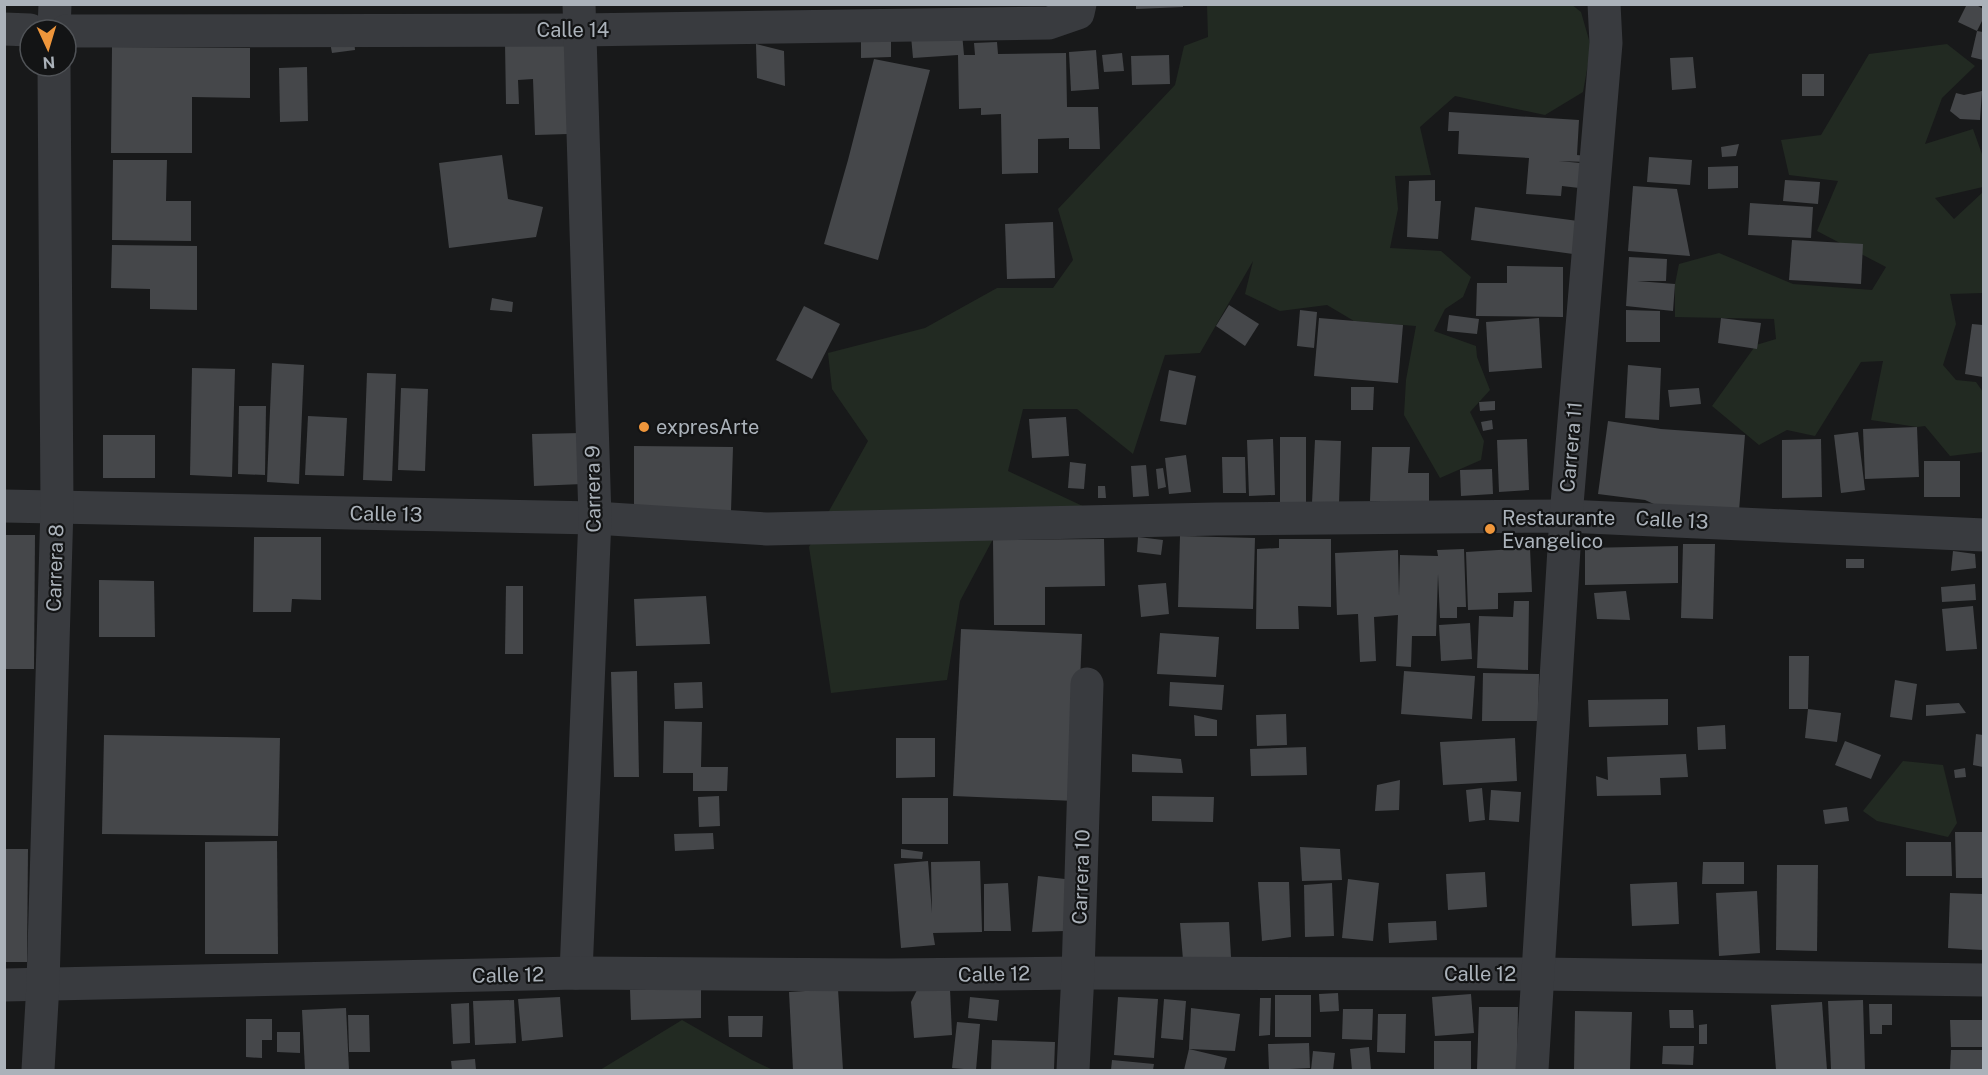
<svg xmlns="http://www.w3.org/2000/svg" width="1988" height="1075" viewBox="0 0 1988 1075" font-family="'Public Sans',sans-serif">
<rect width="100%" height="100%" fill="#18191a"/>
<!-- green -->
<g fill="#222a22">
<polygon points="1571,4 1581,12 1591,47 1583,92 1545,115 1455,96 1420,127 1431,175 1395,176 1398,209 1390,248 1441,251 1471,277 1463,297 1445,309 1434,331 1476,346 1477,357 1490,390 1470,412 1484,441 1481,460 1440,478 1404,415 1406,380 1416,326 1354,321 1327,305 1280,311 1245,294 1253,261 1200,353 1165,355 1133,454 1077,409 1023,409 1008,471 1089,509 1001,524 960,601 947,680 831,693 809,547 868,441 832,389 828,353 925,328 997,288 1053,288 1073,260 1058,209 1175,85 1184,46 1208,37 1207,5"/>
<polygon points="1947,44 1975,66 1942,98 1925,144 1973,129 1983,157 1983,187 1935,198 1954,219 1983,192 1983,293 1950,294 1956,324 1943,365 1956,380 1976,382 1983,392 1983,452 1950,456 1925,426 1917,427 1871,420 1883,361 1861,362 1815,436 1787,430 1759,445 1712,406 1756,345 1776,339 1774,319 1675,317 1675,284 1679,264 1719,253 1793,284 1872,290 1886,267 1817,231 1838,181 1789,175 1781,140 1821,135 1869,54"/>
<polygon points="1903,761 1943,765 1957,823 1948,837 1877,821 1863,811"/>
<polygon points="682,1020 752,1060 773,1070 600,1070"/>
</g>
<!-- building -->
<g fill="#45474a">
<polygon points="1136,4 1183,4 1183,7 1136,9"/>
<polygon points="1967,4 1975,4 1983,9 1983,19 1977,31 1958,22"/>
<polygon points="1977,31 1983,32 1983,60 1971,57"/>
<polygon points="962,33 964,55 975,55 974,43 997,42 998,54 1066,53 1067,107 1098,107 1100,149 1069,149 1069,138 1038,139 1038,173 1002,174 1001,114 981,115 981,108 959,109 958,55 913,58 911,36"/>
<polygon points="861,36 891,36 891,57 861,58"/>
<polygon points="354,38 355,50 332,53 330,42"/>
<polygon points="567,42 568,134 535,135 533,79 518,80 519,104 506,104 505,43"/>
<polygon points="756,44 784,51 785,86 757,78"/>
<polygon points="112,47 250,48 250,98 192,97 192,153 111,153"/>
<polygon points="1096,50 1099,89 1071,91 1069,52"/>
<polygon points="1122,53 1124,71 1104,72 1102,55"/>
<polygon points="1169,55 1170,84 1132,85 1131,56"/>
<polygon points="1693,57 1696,88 1672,90 1670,58"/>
<polygon points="874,59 930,70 878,260 824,244 848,160"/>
<polygon points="307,67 308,121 280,122 279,68"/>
<rect x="1802" y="74" width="22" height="22"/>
<polygon points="1982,91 1980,120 1960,119 1950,111 1956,93 1964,95"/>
<polygon points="1449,112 1579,120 1577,155 1587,156 1586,162 1559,161 1591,164 1588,189 1562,186 1561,196 1526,194 1529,158 1458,154 1459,131 1448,131"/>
<polygon points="1739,144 1736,156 1722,157 1721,147"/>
<polygon points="502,155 508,199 543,207 536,237 449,248 439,163"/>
<polygon points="1649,157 1692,160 1690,185 1647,182"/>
<polygon points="113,160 167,160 166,201 191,201 191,241 112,240"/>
<polygon points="1738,166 1738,188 1708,189 1708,167"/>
<polygon points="1435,180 1435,201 1441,201 1438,239 1407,237 1409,181"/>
<polygon points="1785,180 1820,182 1818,204 1783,201"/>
<polygon points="1633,186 1677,189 1690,256 1628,251"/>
<polygon points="1750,203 1813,207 1811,238 1748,235"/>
<polygon points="1475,207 1578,221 1573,254 1471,240"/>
<polygon points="1053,222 1055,278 1007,279 1005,224"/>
<polygon points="1792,240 1863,244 1861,284 1789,280"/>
<polygon points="112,245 197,246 197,310 150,309 150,289 111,288"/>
<polygon points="1629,257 1667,259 1666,281 1637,281 1675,284 1673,311 1626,306"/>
<polygon points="1507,266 1563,267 1563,317 1476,316 1477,283 1507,283"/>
<polygon points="492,298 513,302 512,312 490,310"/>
<polygon points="1229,305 1259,324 1245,346 1216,326"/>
<polygon points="804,306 840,324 812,379 776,360"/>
<polygon points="1300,310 1317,312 1314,348 1297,346"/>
<polygon points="1626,310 1660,311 1660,342 1626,342"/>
<polygon points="1449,315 1479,319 1477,334 1447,331"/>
<polygon points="1319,318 1403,325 1398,383 1314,376"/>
<polygon points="1539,318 1542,368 1489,372 1486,322"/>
<polygon points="1721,318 1761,323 1757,349 1718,343"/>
<polygon points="1972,324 1983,325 1983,377 1965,374"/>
<polygon points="272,363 304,365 299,484 267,482"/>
<polygon points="1628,365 1661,368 1659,420 1625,418"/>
<polygon points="192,368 235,369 232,477 190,475"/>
<polygon points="1169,370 1196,376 1186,425 1160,421"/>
<polygon points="367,373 396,374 392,481 363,480"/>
<polygon points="1351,387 1374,387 1373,410 1351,410"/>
<polygon points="401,388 428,389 425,471 398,470"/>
<polygon points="1699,388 1701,404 1670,407 1668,390"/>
<polygon points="1495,401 1495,410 1480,411 1479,402"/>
<polygon points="239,406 266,406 265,475 238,474"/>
<polygon points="308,416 347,418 344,476 305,475"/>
<polygon points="1066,417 1069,456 1032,458 1029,419"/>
<polygon points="1492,420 1493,429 1483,431 1481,422"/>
<polygon points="1608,421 1661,429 1745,435 1739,511 1656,505 1645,500 1598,494"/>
<polygon points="1917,427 1919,477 1865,479 1863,429"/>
<polygon points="1858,432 1865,490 1841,493 1834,435"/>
<polygon points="582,433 583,484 534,486 532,434"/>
<rect x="103" y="435" width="52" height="43"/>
<rect x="1280" y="437" width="26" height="66"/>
<polygon points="1273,439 1275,495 1249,496 1247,440"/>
<polygon points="1527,439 1529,490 1499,492 1497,440"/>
<polygon points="1821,439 1822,497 1782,498 1782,440"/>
<polygon points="1315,440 1341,441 1339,504 1312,503"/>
<polygon points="634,446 733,447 731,511 634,509"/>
<polygon points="1372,447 1410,447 1408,473 1429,473 1429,501 1370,501"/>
<polygon points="1186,455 1191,492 1169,494 1165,458"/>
<polygon points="1222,457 1245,457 1246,493 1223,493"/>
<rect x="1924" y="461" width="36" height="36"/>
<polygon points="1070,462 1086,464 1084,489 1068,488"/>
<polygon points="1146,465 1149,496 1133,497 1131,466"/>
<polygon points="1163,468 1166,487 1158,489 1156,469"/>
<polygon points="1492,469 1493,494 1461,496 1460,470"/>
<polygon points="1098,486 1105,486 1106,498 1098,498"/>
<polygon points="4,535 35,535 34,669 4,669"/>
<polygon points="1180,536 1255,538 1253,609 1178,607"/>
<polygon points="254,537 321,537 321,600 292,599 291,612 253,612"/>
<polygon points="1138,537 1163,540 1161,555 1137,552"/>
<polygon points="1104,539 1105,586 1045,587 1045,625 994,625 993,540"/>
<polygon points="1279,539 1331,539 1331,607 1298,606 1299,629 1256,629 1257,549 1279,548"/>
<polygon points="1683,544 1715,544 1713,619 1681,618"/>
<polygon points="1678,546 1678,583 1585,585 1585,548"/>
<polygon points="1530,548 1532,592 1498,593 1498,609 1468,610 1466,552"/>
<polygon points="1464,549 1466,607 1457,607 1457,618 1440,618 1438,574 1436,636 1412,636 1411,667 1396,666 1398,615 1374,617 1376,661 1360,662 1358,614 1337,615 1335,553 1398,550 1399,596 1400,555 1438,556 1437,550"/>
<polygon points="1953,551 1975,554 1976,568 1951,571"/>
<rect x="1846" y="559" width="18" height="9"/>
<polygon points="99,580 154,581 155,637 99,637"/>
<polygon points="1166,583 1169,614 1141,617 1138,585"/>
<polygon points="1975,584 1976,600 1942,602 1941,587"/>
<polygon points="506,586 523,586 523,654 505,654"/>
<polygon points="1626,591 1630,620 1597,619 1594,593"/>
<polygon points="706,596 710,644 636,646 634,599"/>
<polygon points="1514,601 1529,601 1528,670 1477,668 1479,616 1513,617"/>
<polygon points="1973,606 1977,649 1946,651 1942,609"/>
<polygon points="1470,623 1472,659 1441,661 1439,625"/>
<polygon points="961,629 1082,634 1075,801 953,796"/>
<polygon points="1160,633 1219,637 1216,677 1157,674"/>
<polygon points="1789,656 1809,656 1808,709 1789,709"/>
<polygon points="637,671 639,777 614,777 611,672"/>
<polygon points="1404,671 1475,676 1472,719 1401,714"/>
<polygon points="1483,673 1539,674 1538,721 1482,721"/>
<polygon points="1895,680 1917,684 1912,720 1890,717"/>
<polygon points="702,682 703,708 675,709 674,683"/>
<polygon points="1170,682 1224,685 1222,710 1169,706"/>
<polygon points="1668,699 1668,725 1589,727 1588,700"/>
<polygon points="1959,703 1966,713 1926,716 1926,705"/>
<polygon points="1808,709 1841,713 1837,742 1805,738"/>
<polygon points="1286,714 1287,745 1257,746 1256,715"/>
<polygon points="1194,715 1217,720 1217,736 1195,736"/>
<polygon points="664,721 702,722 701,767 728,767 727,791 693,791 693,773 663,773"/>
<polygon points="1725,725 1726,749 1698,750 1697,727"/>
<polygon points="1976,734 1983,735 1983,767 1973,765"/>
<polygon points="104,735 280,738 278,836 102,834"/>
<polygon points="896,738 935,738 935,777 896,778"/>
<polygon points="1515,738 1517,781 1443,785 1440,742"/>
<polygon points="1845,741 1881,755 1871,779 1835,765"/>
<polygon points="1306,747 1307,775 1251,776 1250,749"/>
<polygon points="1132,754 1181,759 1183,773 1132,772"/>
<polygon points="1686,754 1688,777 1660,778 1661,795 1597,796 1596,776 1608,780 1607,757"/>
<polygon points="1965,768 1966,777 1955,778 1954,770"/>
<polygon points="1400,780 1399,810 1375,811 1377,785"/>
<polygon points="1482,788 1485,820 1469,822 1466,790"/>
<polygon points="1491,790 1521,792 1519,822 1489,820"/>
<polygon points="719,796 720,826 699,827 698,797"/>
<polygon points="1152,796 1214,797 1213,822 1152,821"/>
<rect x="902" y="798" width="46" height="46"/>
<polygon points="1847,807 1849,821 1825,824 1823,810"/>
<polygon points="1955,832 1983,832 1983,878 1956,878"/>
<polygon points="713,833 714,849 675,851 674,834"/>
<polygon points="277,841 278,954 205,954 205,842"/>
<polygon points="1906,842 1951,842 1952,876 1906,876"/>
<polygon points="1300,847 1340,849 1342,880 1302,881"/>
<polygon points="4,849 28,849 27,962 4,962"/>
<polygon points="901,849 923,852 922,859 901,858"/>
<polygon points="928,861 932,913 931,862 980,861 982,932 933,933 935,945 901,948 894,864"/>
<polygon points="1703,862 1744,862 1744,884 1702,884"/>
<polygon points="1777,865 1818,865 1817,951 1776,950"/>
<polygon points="1485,872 1487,907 1448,910 1446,874"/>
<polygon points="1038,876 1065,879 1065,931 1032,932"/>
<polygon points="1348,879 1379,883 1373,941 1342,938"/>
<polygon points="1258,882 1289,882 1291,937 1262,941"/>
<polygon points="1677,882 1679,924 1632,926 1630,884"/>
<polygon points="1008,883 1011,931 984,931 984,884"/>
<polygon points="1332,883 1334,936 1305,937 1304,885"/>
<polygon points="1757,891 1760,953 1719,956 1716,893"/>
<polygon points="1950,893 1983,894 1983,950 1948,948"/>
<polygon points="1436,921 1437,940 1389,943 1388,923"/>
<polygon points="1229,922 1231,957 1183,960 1180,923"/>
<polygon points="701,989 701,1018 631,1020 630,990"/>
<polygon points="838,989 843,1070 793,1070 789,992"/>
<polygon points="950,989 952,1035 914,1038 911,1002 917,990"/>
<polygon points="1338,993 1339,1011 1320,1012 1319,994"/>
<polygon points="1471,994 1474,1033 1435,1036 1432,997"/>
<rect x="1275" y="995" width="36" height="42"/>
<polygon points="560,997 563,1037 522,1041 518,999"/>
<polygon points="970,997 999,1000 997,1021 968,1018"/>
<polygon points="1118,997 1158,999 1154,1058 1114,1055"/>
<polygon points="1260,998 1271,998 1270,1035 1259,1036"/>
<polygon points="1164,999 1186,1001 1183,1040 1161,1038"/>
<polygon points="514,1000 516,1043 475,1045 473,1001"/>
<polygon points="1863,1000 1865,1070 1831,1069 1828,1001"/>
<polygon points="1822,1002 1827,1070 1776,1070 1771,1005"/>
<polygon points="469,1003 470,1043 453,1044 451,1004"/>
<polygon points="1869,1004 1892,1004 1892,1025 1882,1025 1882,1034 1870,1034"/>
<polygon points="1479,1007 1518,1007 1517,1070 1477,1070"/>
<polygon points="346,1008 349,1070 305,1070 302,1010"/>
<polygon points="1191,1008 1240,1014 1235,1051 1189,1049"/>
<polygon points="1343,1009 1373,1009 1372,1040 1342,1039"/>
<polygon points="1669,1010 1693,1010 1694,1028 1670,1028"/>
<polygon points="1575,1011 1632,1012 1630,1070 1574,1070"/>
<polygon points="1378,1014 1406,1014 1405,1053 1377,1052"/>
<polygon points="348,1015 369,1015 370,1052 349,1052"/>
<polygon points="728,1016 763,1016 762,1037 729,1037"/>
<polygon points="246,1019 272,1019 272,1040 262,1040 262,1058 246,1057"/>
<polygon points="1950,1020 1983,1020 1983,1047 1951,1047"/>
<polygon points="957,1022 980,1024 976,1070 952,1068"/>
<polygon points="1707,1024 1707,1044 1699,1044 1699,1025"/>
<polygon points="277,1032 300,1032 300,1053 277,1052"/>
<polygon points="992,1040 1055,1042 1054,1070 991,1070"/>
<rect x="1434" y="1041" width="37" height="29"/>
<polygon points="1309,1043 1310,1068 1269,1070 1268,1044"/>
<polygon points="1663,1046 1694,1046 1693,1065 1662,1064"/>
<polygon points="1369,1047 1371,1070 1352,1070 1350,1049"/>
<polygon points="1189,1049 1227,1058 1224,1070 1184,1070"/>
<polygon points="1951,1050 1983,1050 1983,1070 1950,1070"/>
<polygon points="1313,1051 1335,1053 1333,1070 1311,1070"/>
<polygon points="475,1059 476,1070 452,1070 451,1061"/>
<polygon points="1112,1060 1154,1064 1153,1070 1111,1070"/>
</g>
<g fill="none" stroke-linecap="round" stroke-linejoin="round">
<!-- street -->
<g stroke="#393b3f" stroke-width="33">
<polyline points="4,29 30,30"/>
<polyline points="54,30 55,4"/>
<polyline points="66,31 579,30 1049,23 1078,13 1080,4"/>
<polyline points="4,506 595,518 767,529 1216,519 1566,516 1984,535"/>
<polyline points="576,973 595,518 579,4"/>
<polyline points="4,985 576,973 888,975 1078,973 1538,974 1984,980"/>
<polyline points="38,1070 43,984 57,507 54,66"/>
<polyline points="1073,1070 1078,973 1087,684"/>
<polyline points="1532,1070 1566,516 1606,43 1604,4"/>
</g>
</g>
<!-- markers -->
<g fill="#ef963b" stroke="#131415" stroke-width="2">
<circle cx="644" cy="427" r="6"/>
<circle cx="1490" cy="529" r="6"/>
</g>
<g text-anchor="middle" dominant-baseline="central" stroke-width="4.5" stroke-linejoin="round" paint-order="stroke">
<!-- street labels -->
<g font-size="20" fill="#abb2ba" stroke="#131415">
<text x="573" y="30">Calle 14</text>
<text transform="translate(1571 447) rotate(-85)">Carrera 11</text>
<text transform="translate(593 489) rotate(-91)">Carrera 9</text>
<text transform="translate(386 514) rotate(1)">Calle 13</text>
<text transform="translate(1672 520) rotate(3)">Calle 13</text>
<text transform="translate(55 568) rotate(-88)">Carrera 8</text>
<text transform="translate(1081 877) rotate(-88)">Carrera 10</text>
<text transform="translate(994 974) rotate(-1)">Calle 12</text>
<text x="1480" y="974">Calle 12</text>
<text transform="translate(508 975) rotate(-1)">Calle 12</text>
</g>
<!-- poi labels -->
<g font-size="20" fill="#abb2ba" stroke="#131415" text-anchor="start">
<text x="656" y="427">expresArte</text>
<text x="1502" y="518">Restaurante<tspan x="1502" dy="23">Evangelico</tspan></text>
</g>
</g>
<!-- border -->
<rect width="1988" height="1075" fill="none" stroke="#abb2ba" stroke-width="12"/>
<!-- north arrow -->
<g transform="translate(48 48) rotate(176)"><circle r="28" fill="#131415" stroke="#505357" stroke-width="1.5"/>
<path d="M0-4.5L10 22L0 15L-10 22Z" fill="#ef963b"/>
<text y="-9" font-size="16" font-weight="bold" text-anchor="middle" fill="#abb2ba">N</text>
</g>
</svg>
